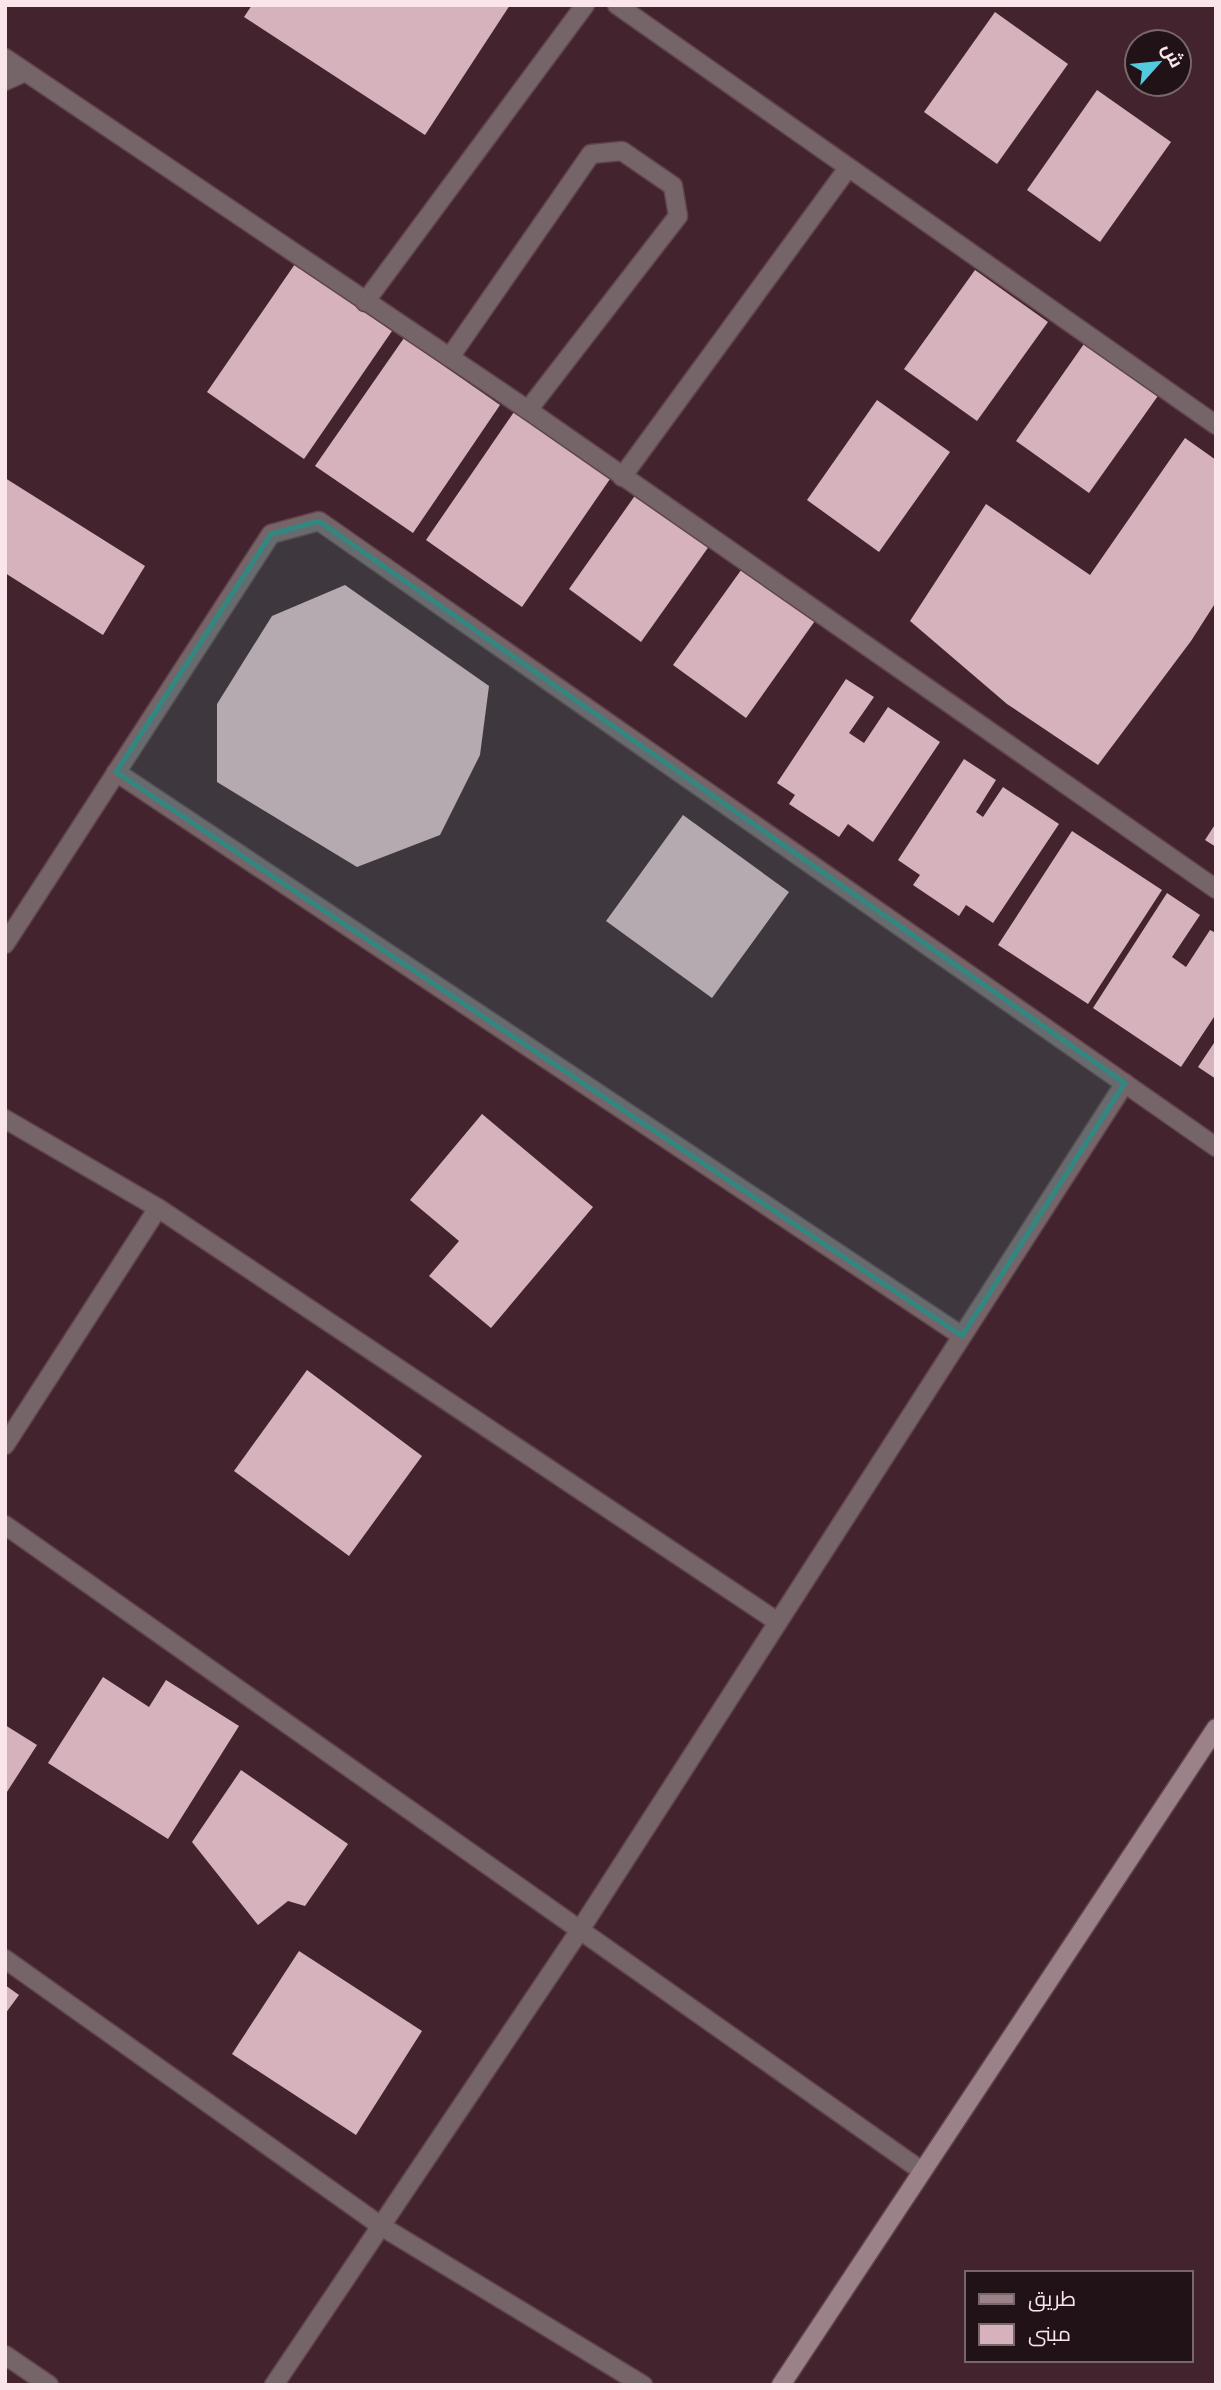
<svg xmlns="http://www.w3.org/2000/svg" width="1221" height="2390" viewBox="0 0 1221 2390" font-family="Montserrat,Cairo,sans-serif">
<rect width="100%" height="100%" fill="#43242e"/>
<!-- building -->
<g fill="#d6b3bc">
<polygon points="252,5 510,5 425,135 244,17"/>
<polygon points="995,12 1068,64 997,164 924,112"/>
<polygon points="1097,90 1171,142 1100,242 1027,190"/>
<polygon points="295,264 392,331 304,459 207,392"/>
<polygon points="975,270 1048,322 977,421 904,369"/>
<polygon points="404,338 500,405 413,533 315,466"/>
<polygon points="1086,341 1160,393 1089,493 1016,441"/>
<polygon points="877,400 950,452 879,552 807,500"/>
<polygon points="514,412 610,479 522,607 426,540"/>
<polygon points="1185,438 1216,460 1216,602 1191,641 1098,765 1007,704 910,621 986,504 1090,575"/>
<polygon points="5,478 145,566 103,635 5,573"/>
<polygon points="639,490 712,542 641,642 569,589"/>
<polygon points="744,566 817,618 746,718 673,665"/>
<polygon points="345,585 489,686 480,755 440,835 357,867 217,782 217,704 272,616"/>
<polygon points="846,679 874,697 849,733 864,743 888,707 940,742 873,842 848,824 839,837 789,804 795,795 777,783"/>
<polygon points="964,759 996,780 976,812 983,817 1003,787 1059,824 993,923 966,905 959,916 913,885 920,875 898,860"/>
<polygon points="683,815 789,892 712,998 606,921"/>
<polygon points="1216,823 1216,847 1205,840"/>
<polygon points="1072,831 1162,890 1088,1004 998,945"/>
<polygon points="1167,893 1200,915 1172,957 1186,967 1210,930 1216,933 1216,1014 1181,1067 1093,1008"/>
<polygon points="1216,1040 1216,1079 1198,1067"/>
<polygon points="482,1114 593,1207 491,1328 429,1276 459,1241 410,1200"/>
<polygon points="307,1370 422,1456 349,1556 234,1471"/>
<polygon points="103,1677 149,1707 166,1680 239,1726 168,1839 48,1763"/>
<polygon points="5,1725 37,1745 5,1795"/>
<polygon points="241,1770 348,1844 305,1906 288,1901 258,1925 192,1842"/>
<polygon points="299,1951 422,2031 356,2135 232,2054"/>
<polygon points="5,1985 19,1995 5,2014"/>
</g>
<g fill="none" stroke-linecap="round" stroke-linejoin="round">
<!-- lane casing -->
<g stroke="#60434c" stroke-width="21">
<polyline id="lane" points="450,357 591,154 622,151 673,186 678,216 528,410"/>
</g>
<!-- street casing -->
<g stroke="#60434c" stroke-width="21">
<g id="street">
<polyline points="617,5 1216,425"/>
<polyline points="5,58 528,410 1216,889"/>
<polyline points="5,81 25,72"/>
<polyline points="365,302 585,5"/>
<polyline points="622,477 848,168"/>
<polyline points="116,772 962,1336"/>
<polyline points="5,944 271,534 319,521 1216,1147"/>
<polyline points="5,1119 158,1208 5,1445"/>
<polyline points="158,1208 778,1622"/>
<polyline points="5,1525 922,2171"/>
<polyline points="5,1959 381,2226 643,2385"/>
<polyline points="5,2355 49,2385"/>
<polyline points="274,2385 580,1930 1125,1083"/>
</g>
</g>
<!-- secondary casing -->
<g stroke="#60434c" stroke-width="21">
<polyline id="secondary" points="781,2385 1216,1728"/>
</g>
<!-- lane -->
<use href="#lane" stroke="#756468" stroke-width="18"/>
<!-- street -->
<use href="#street" stroke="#756468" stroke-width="18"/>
<!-- secondary -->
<use href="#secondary" stroke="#9b8188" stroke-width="18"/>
</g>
<!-- marked area -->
<path fill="#328781" fill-opacity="0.2" stroke="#328781" stroke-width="5" stroke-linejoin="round" d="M319,521l806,562 -163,253 -846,-564 155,-238z"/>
<!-- border -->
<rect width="1221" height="2390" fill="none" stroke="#fae5ea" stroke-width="14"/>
<!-- legend -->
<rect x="965" y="2271" width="228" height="91" fill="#211217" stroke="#78666b" stroke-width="2"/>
<rect x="979" y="2294" width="35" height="10" fill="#9b8188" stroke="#78666b" stroke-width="2"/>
<text x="1028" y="2306" font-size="21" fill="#fae5ea">طريق</text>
<rect x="979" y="2324" width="35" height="21" fill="#d6b3bc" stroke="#78666b" stroke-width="2"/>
<text x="1028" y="2341" font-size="21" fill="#fae5ea">مبنى</text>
<!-- north arrow -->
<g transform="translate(1158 63) rotate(63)"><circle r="33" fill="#211217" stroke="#78666b" stroke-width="2"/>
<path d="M0-5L12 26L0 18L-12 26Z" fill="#54cade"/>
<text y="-10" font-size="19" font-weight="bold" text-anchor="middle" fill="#fae5ea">ش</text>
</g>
</svg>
